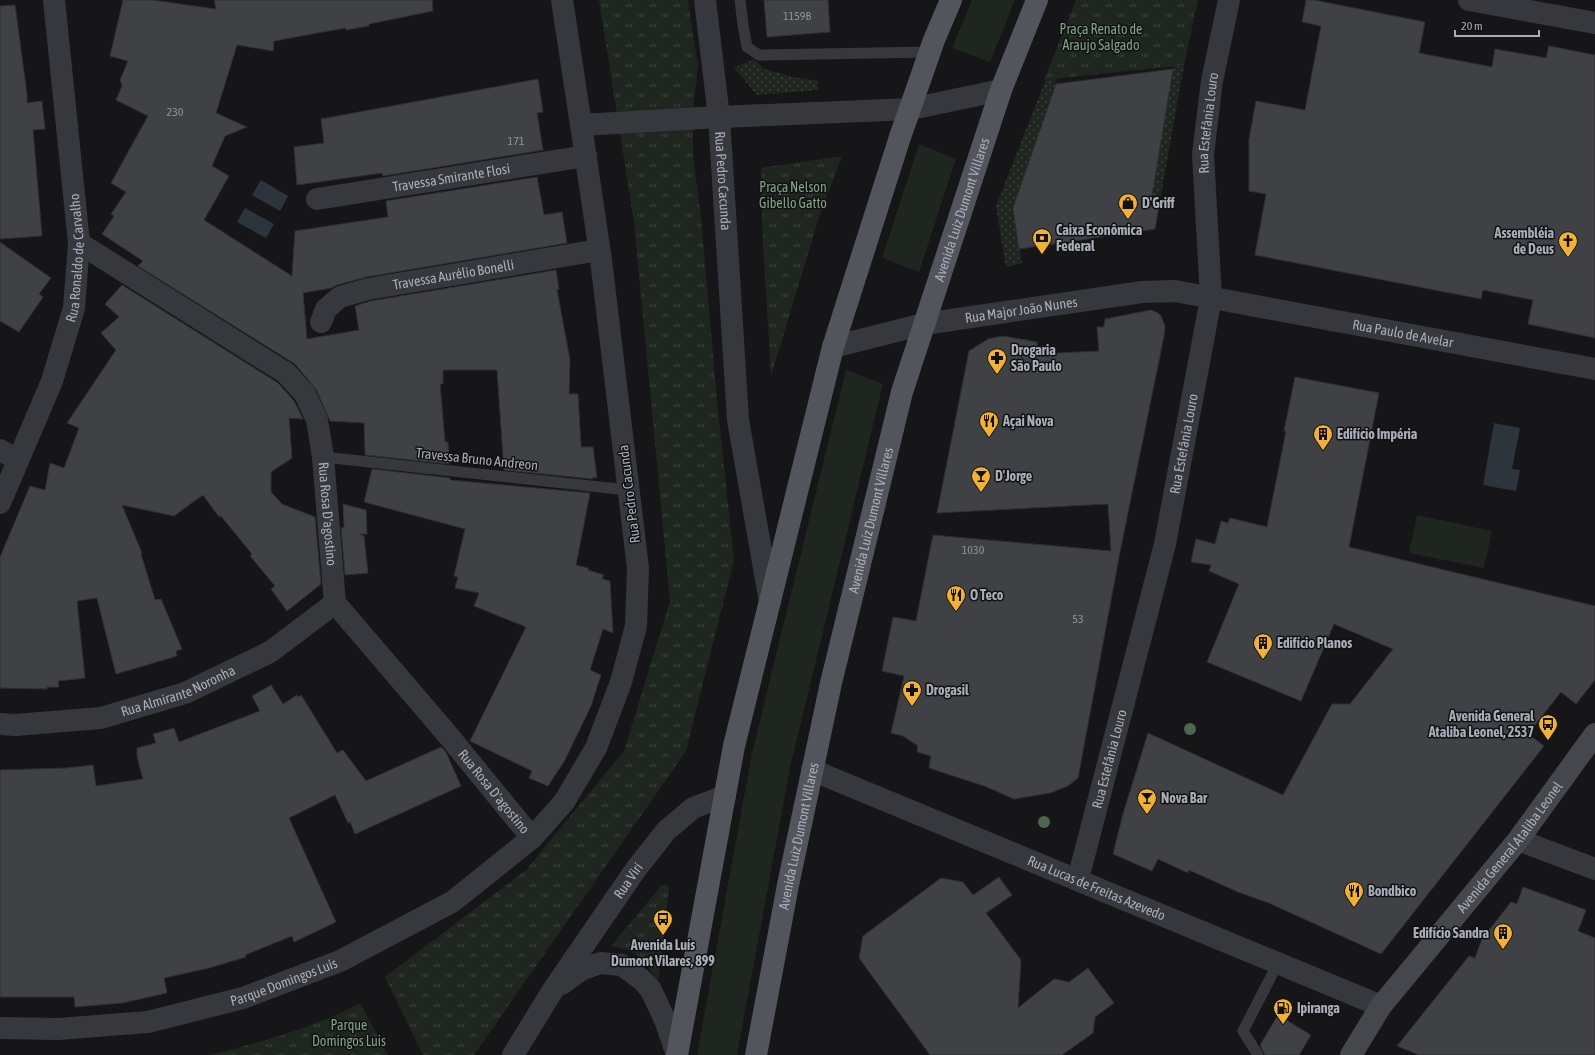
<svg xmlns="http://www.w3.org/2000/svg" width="1595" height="1055" viewBox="0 0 1595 1055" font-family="'Asap Condensed',sans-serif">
<defs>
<pattern id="park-tufts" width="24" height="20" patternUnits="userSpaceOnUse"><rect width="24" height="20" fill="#1e261f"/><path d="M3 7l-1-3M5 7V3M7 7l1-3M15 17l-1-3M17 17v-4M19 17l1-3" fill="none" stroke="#3c433d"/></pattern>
<pattern id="garden-dots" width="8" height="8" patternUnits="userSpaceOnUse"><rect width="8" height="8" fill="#1e261f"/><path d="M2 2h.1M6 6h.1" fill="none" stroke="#3c433d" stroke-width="1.8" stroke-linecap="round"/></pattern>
</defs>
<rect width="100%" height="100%" fill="#161618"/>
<!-- grass -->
<g fill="#1e261f">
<polygon points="972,0 1015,0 990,62 952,48"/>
<polygon points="919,144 956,159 919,272 882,258"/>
<polygon points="846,370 883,384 790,768 737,1055 697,1055 752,753"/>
<polygon points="1417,515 1492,531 1484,568 1409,553"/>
</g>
<!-- park -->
<g fill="url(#park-tufts)">
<polygon points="599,0 688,0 698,66 693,108 693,156 701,217 717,401 734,560 686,751 474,1055 423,1055 385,977 526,870 624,751 670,601 634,222"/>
<polygon points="1076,0 1198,0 1184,65 1044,80"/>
<polygon points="842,156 820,214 771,376 763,244 761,168"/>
<polygon points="666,884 669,887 658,983 643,958 627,950 611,946 661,886"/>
<path d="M360,1003l28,52h-178c47,-12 107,-28 150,-52z"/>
</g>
<!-- garden -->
<g fill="url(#garden-dots)">
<polygon points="754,59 764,69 793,77 818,81 818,90 757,95 734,68"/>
<polygon points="1184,65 1159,206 1143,208 1144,90 1171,87 1173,66"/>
<polygon points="1046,79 1057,79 1013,208 1022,263 1006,267 996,206"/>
</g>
<!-- water -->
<g fill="#2c353c">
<polygon points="261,180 288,196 280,211 252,195"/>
<polygon points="245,208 274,224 266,238 237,222"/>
<polygon points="1494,423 1520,428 1512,469 1520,470 1516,491 1483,485"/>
</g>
<!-- building -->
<g fill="#404145" stroke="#303034">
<polygon points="123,0 152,0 216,9 214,0 432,0 433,11 369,24 369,26 346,30 345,28 274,41 273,51 237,45 216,113 247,127 225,136 212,166 229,176 204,220 292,276 295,231 388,217 386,201 537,177 544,215 562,212 567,243 366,277 337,285 331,288 303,293 307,339 359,330 355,306 371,301 556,270 559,289 557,290 570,360 569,394 578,394 581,447 593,447 597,478 593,477 593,479 504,470 497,370 443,370 443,384 440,384 445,442 448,442 449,464 365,455 364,423 330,421 316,389 295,364 138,266 143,261 102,234 114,216 111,214 126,192 111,183 148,116 116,100 122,86 120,80 128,61 110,56"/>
<polygon points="764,0 828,0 830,32 767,37"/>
<polygon points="1306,0 1314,0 1425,22 1419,53 1492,67 1495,49 1546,58 1549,46 1595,55 1595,338 1528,324 1533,300 1483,290 1481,299 1255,255 1266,194 1249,191 1249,139 1256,101 1305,110 1321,26 1302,22"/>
<polygon points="15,5 27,94 27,103 42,101 45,129 33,130 42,236 0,239 0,6"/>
<polygon points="1173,69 1150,207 1159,206 1155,229 1019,249 1013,208 1056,84"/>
<polygon points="538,79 543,112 537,113 543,150 383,176 382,173 297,185 294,147 324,143 321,119"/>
<polygon points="0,242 51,278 39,294 43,297 19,332 0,321"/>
<polygon points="122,285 278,383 294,401 303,419 289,418 292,458 271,472 271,492 282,504 315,517 321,584 287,611 271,589 275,586 250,556 252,554 221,516 219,517 203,495 174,516 122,505 142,553 141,554 155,600 161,599 182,649 176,651 177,656 116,674 97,598 77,601 85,678 58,681 59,687 47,687 47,689 0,688 0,557 30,486 45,490 50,463 64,468 79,428 67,423 116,350 101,333 119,317 105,304"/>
<polygon points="1151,310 1158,313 1161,316 1165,326 1164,336 1120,552 1078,778 1068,786 1050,793 1014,799 987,787 929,768 931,756 917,752 918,746 903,736 891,733 904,676 882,671 893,617 916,621 933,535 1111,551 1108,504 937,513 969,351 988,339 1003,336 1037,342 1038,354 1099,351 1097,327 1104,327 1105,319"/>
<polygon points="1295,377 1379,393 1349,547 1595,606 1595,680 1576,704 1561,692 1528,734 1544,746 1381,954 1269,903 1238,892 1189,870 1188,873 1158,859 1152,871 1113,854 1123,814 1148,733 1283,795 1332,704 1350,704 1393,649 1334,624 1301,701 1207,662 1239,584 1209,571 1211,565 1191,562 1196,539 1215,544 1221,521 1228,523 1230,518 1267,527 1286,431 1284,431"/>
<polygon points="372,469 450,478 450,480 590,493 576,565 588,568 588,570 604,575 602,579 610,581 613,633 603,629 590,670 601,675 591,706 565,760 548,786 529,778 532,771 470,741 526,627 474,606 479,593 455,588 458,577 454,576 465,529 364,502"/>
<polygon points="343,504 366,510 367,534 360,534 364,536 368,573 345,575 341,527 344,528"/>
<polygon points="271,685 283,704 297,695 298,697 301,695 337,753 343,750 366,781 441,747 446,752 461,786 355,834 350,822 348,823 335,795 289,818 336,922 294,942 292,936 245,955 246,957 209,968 164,978 167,993 122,1003 75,1007 74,997 0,997 0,770 67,768 93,765 96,786 143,779 137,757 137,748 156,743 153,734 174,728 179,742 260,711 252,696"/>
<polygon points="999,877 1012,895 986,913 1021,960 1018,1008 1054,979 1069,982 1088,968 1114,1003 1095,1017 1093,1033 1062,1055 930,1055 859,958 863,936 941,878 963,882 973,895"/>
<polygon points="1523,887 1586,910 1578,931 1595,938 1595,1055 1419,1055 1397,1046 1469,956 1475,958 1482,939 1511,902 1517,904"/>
<polygon points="1278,1015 1311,1035 1299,1055 1265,1055 1260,1045"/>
</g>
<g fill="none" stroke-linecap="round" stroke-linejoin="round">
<!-- service -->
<g stroke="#37383d" stroke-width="11">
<polyline points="740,0 743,25 747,47 759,55 930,52"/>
<polyline points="323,457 628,490"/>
<polyline points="1258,1055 1243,1031 1278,963"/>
</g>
<!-- minor -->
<g stroke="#37383d" stroke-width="22">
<polyline points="705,0 719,117"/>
<polyline points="1469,0 1595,23"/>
<path id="s1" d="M317,199l269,-43"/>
<path id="s2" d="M79,243l207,130 19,21 12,26 6,37 12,146 112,131 85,104"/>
<path id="s3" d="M321,322l5,-13 14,-12 28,-8 231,-39"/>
<polyline points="0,450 18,460"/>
<path id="s4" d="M0,503l52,-122 22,-73 5,-65 -25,-243"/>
<path id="s5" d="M0,724l15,1 86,-7 84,-25 85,-41 65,-49"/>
<path id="s6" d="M812,770l569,236"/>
<polyline points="1518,840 1595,869"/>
<path id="s7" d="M1078,879l87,-335 46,-246 -8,-144 9,-73 17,-81"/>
<polyline points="562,984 581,970 600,963 622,965 642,980 651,990 665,1020 677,1055"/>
<path id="s8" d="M0,1028l58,1 90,-7 95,-24 97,-37 112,-59 80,-64 32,-36 32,-54 25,-66 15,-56 2,-58 -37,-308 -20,-135"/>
<path id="s9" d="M513,1055l40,-65 83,-121 30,-38 27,-23 32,-12"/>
</g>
<!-- tertiary -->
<g stroke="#37383d" stroke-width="22">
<polyline points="562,0 581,125 719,117 911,109 1001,90"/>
<path id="s10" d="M719,117l19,303 32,182"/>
<path id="s11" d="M833,347l91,-23 218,-32 33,-1 420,78"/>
</g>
<!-- secondary -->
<path stroke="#45474d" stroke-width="22" id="s12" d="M1351,1055l30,-49 137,-166 77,-106"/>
<!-- primary -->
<g stroke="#53555c" stroke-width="22">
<polyline points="677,1055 734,746 833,347 900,137 934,40 951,0"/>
<path id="s13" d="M756,1055l32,-170 43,-202 71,-291 99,-302 36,-90"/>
</g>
</g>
<!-- trees -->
<g fill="#506452">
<circle cx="1190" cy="729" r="6"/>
<circle cx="1044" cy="822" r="6"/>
</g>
<!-- icons -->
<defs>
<g id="shop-pin" transform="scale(1)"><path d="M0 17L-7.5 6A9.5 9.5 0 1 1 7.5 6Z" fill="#f2b134" stroke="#111113"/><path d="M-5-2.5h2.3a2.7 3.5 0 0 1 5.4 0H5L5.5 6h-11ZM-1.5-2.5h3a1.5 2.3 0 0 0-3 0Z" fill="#111"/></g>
<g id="bank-pin" transform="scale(1)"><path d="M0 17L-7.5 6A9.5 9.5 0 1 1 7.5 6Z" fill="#f2b134" stroke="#111113"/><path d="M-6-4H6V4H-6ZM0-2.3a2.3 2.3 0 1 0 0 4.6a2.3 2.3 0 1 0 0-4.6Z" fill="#111"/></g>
<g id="church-pin" transform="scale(1)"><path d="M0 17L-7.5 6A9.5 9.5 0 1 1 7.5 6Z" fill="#f2b134" stroke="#111113"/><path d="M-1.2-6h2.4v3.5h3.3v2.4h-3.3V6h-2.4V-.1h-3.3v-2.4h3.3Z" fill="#111"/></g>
<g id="pharmacy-pin" transform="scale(1)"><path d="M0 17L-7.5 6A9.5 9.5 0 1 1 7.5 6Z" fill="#f2b134" stroke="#111113"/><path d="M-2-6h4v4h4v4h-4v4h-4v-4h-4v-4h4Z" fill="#111"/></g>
<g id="restaurant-pin" transform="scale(1)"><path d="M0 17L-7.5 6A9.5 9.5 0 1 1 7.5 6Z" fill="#f2b134" stroke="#111113"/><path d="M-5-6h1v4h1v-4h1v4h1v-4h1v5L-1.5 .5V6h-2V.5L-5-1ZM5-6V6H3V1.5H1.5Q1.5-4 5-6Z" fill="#111"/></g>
<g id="building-pin" transform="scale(1)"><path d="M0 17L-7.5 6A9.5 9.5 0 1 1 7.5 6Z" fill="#f2b134" stroke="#111113"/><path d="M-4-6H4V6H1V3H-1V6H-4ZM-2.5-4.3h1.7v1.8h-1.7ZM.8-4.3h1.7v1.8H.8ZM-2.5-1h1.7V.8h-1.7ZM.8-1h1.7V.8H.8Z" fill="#111"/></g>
<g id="bar-pin" transform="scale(1)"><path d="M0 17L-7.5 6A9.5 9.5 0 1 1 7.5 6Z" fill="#f2b134" stroke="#111113"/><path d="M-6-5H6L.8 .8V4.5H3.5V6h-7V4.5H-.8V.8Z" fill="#111"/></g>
<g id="bus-pin" transform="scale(1)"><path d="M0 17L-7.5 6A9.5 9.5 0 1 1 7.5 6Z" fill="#f2b134" stroke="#111113"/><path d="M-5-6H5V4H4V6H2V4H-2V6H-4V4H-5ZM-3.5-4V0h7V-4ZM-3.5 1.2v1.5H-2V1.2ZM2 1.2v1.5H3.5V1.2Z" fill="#111"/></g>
<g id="fuel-pin" transform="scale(1)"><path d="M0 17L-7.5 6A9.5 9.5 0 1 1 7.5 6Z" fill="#f2b134" stroke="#111113"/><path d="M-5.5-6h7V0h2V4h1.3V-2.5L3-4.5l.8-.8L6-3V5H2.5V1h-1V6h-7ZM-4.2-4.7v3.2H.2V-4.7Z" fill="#111"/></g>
</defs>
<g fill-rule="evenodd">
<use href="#shop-pin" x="1128" y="203"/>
<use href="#bank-pin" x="1042" y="238"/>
<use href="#church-pin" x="1568" y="241"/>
<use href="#pharmacy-pin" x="997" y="358"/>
<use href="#restaurant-pin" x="989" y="421"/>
<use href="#building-pin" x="1323" y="434"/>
<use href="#bar-pin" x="981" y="476"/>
<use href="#restaurant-pin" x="956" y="595"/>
<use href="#building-pin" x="1263" y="643"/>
<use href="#pharmacy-pin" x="912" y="690"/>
<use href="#bus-pin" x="1548" y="724"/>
<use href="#bar-pin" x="1147" y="798"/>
<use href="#restaurant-pin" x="1354" y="891"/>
<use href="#bus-pin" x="663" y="919"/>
<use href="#building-pin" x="1503" y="933"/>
<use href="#fuel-pin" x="1283" y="1008"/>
</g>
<g text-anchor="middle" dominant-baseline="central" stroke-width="3" stroke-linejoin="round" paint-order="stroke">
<!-- number labels -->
<g font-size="12" fill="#8e929b">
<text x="797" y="16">1159B</text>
<text x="175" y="112">230</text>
<text x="516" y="141">171</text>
<text x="973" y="550">1030</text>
<text x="1078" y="619">53</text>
</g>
<!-- park labels -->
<g font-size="14" fill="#7fa381" stroke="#111113">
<text x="1101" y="29">Praça Renato de<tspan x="1101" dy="16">Araujo Salgado</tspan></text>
<text x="793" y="187">Praça Nelson<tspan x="793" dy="16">Gibello Gatto</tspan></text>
<text x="349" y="1025">Parque<tspan x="349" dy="16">Domingos Luis</tspan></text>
</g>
<!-- street labels -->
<g font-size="14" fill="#a8adb8" stroke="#111113">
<text stroke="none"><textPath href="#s7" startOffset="772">Rua Estefânia Louro</textPath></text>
<text stroke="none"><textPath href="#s1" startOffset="136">Travessa Smirante Flosi</textPath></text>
<text stroke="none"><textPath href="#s10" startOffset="64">Rua Pedro Cacunda</textPath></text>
<text stroke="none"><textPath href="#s13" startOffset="871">Avenida Luiz Dumont Villares</textPath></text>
<text stroke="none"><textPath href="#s4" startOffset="259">Rua Ronaldo de Carvalho</textPath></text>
<text stroke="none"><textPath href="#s3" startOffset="148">Travessa Aurélio Bonelli</textPath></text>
<text stroke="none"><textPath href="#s11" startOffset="192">Rua Major João Nunes</textPath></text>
<text stroke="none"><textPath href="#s11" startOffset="579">Rua Paulo de Avelar</textPath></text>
<text stroke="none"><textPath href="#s7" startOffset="448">Rua Estefânia Louro</textPath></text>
<text transform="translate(477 459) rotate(6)">Travessa Bruno Andreon</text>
<text transform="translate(629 494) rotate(-97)">Rua Pedro Cacunda</text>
<text stroke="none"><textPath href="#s2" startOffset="396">Rua Rosa D'agostino</textPath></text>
<text stroke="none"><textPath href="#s13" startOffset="547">Avenida Luiz Dumont Villares</textPath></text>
<text stroke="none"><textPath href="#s5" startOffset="183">Rua Almirante Noronha</textPath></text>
<text stroke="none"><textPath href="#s7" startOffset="124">Rua Estefânia Louro</textPath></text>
<text stroke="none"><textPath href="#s2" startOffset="732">Rua Rosa D'agostino</textPath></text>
<text stroke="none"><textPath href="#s13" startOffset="223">Avenida Luiz Dumont Villares</textPath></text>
<text stroke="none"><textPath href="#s12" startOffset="262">Avenida General Ataliba Leonel</textPath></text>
<text stroke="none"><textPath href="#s9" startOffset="209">Rua Viri</textPath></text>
<text stroke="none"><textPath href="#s6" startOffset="308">Rua Lucas de Freitas Azevedo</textPath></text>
<text stroke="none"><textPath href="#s8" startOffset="290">Parque Domingos Luís</textPath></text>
</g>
<!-- poi labels -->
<g font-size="14" font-weight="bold" fill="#a8adb8" stroke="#111113" text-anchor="start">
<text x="1142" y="203">D'Griff</text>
<text x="1056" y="230">Caixa Econômica<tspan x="1056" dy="16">Federal</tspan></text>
<text x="1554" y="233" text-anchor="end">Assembléia<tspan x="1554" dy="16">de Deus</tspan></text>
<text x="1011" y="350">Drogaria<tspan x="1011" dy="16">São Paulo</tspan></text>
<text x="1003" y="421">Açai Nova</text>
<text x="1337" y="434">Edifício Impéria</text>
<text x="995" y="476">D'Jorge</text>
<text x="970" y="595">O Teco</text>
<text x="1277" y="643">Edifício Planos</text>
<text x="926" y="690">Drogasil</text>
<text x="1534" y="716" text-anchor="end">Avenida General<tspan x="1534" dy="16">Ataliba Leonel, 2537</tspan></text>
<text x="1161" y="798">Nova Bar</text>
<text x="1368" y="891">Bondbico</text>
<text x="1489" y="933" text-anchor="end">Edifício Sandra</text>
<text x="663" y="945" text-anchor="middle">Avenida Luís<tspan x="663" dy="16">Dumont Vilares, 899</tspan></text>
<text x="1297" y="1008">Ipiranga</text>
</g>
</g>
<!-- scale -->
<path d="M1455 30v6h84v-6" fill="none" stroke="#a8adb8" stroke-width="2"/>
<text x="1461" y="30" font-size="12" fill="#a8adb8" stroke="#111113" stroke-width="3" paint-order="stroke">20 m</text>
</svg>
